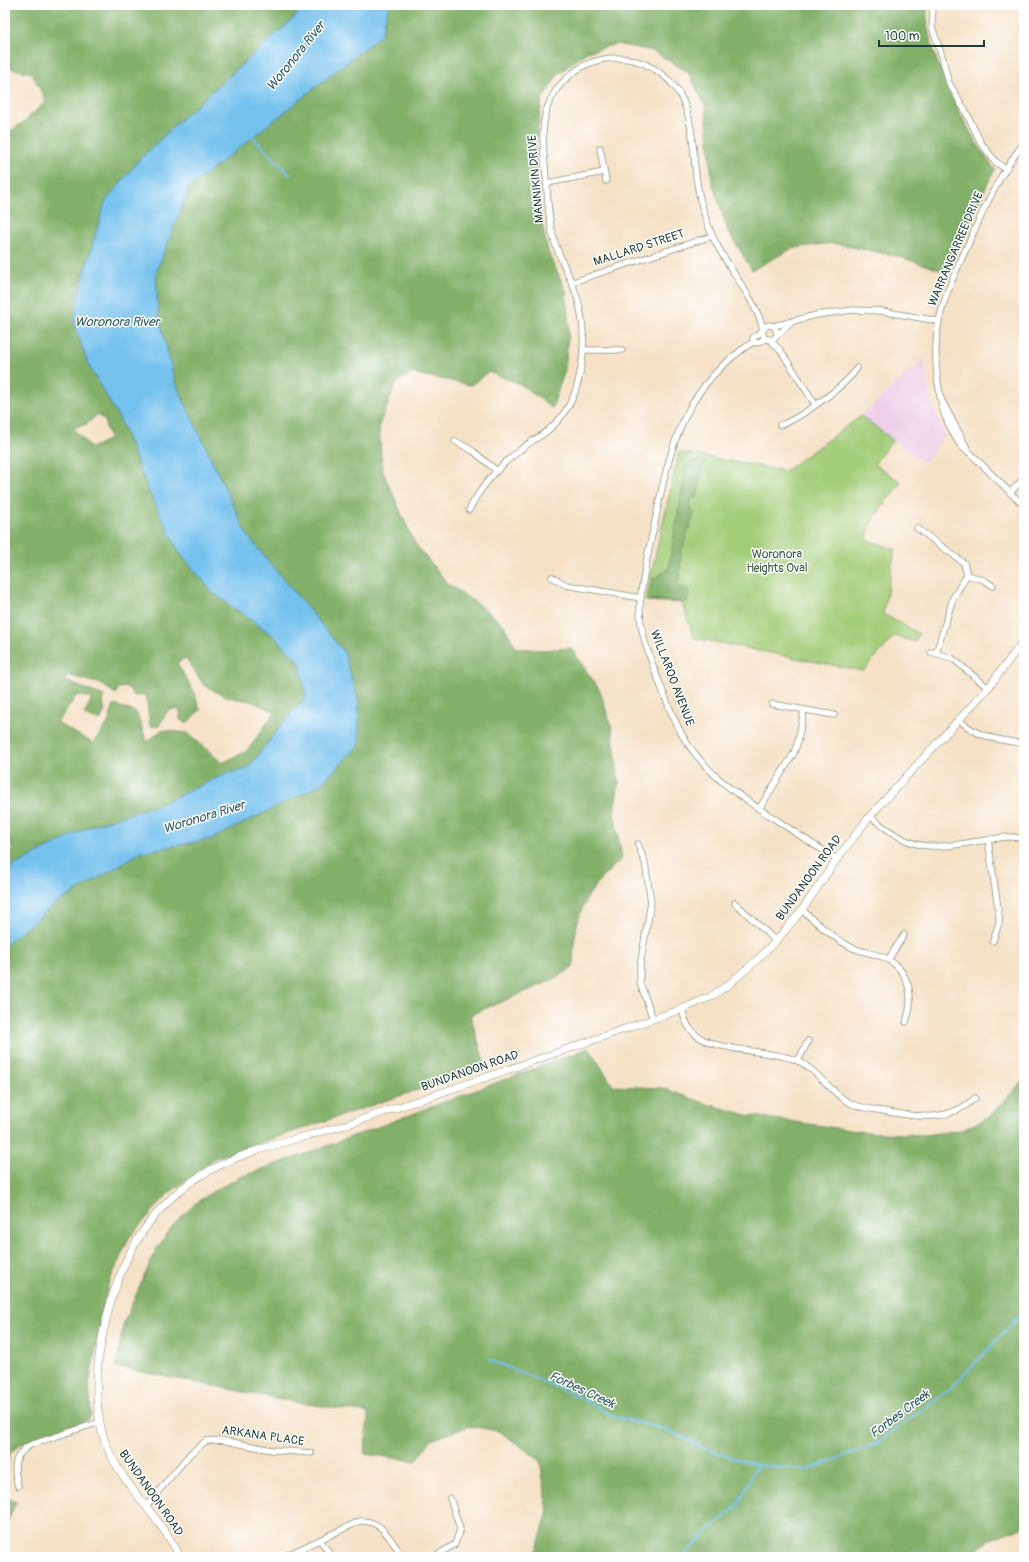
<svg xmlns="http://www.w3.org/2000/svg" width="1029" height="1562" viewBox="0 0 1029 1562" font-family="Pangolin,sans-serif">
<rect width="100%" height="100%" fill="#fff"/>
<filter id="ink" filterUnits="userSpaceOnUse"><feTurbulence type="fractalNoise" baseFrequency=".025" numOctaves="2"/><feDisplacementMap in="SourceGraphic" scale="8" xChannelSelector="R" yChannelSelector="G"/><feConvolveMatrix kernelMatrix="1 2 1 2 8 2 1 2 1" color-interpolation-filters="sRGB"/></filter>
<filter id="wash" filterUnits="userSpaceOnUse"><feTurbulence type="fractalNoise" baseFrequency=".012" numOctaves="4" result="noise"/><feDisplacementMap in="SourceGraphic" scale="16" xChannelSelector="R" yChannelSelector="G"/><feGaussianBlur stdDeviation="0.9" result="paint"/><feColorMatrix in="noise" values="0 0 0 0 0 0 0 0 0 0 0 0 0 0 0 0 0 1.4 0 .05"/><feComposite in="paint" operator="in"/></filter>
<g filter="url(#wash)">
<rect width="100%" height="100%" fill="#f5e1c6"/>
<!-- built -->
<polygon fill="#eed0e8" points="924,358 930,398 945,436 924,463 861,416"/>
<!-- green -->
<path fill="#a4cd79" stroke="#628556" d="M861,416l32,24 -19,24 27,18c-12,17 -33,37 -34,58l28,9 -12,65 36,20 -4,8 -20,-6 -32,35 -169,-33 -12,-35 -37,-2 34,-149 106,19z"/>
<!-- forest -->
<g fill="#83b069" stroke="#51764e" fill-rule="evenodd">
<path d="M5,5h297l-8,13 -115,103 -40,39 -65,163 14,41 32,56 29,72 64,101 62,44 25,27 6,33 -27,31 -32,41 -21,4 -65,31 -68,21 -88,45v-11l8,-9 -2,-3 -6,2v-714l19,-13 22,-21 -14,-28 -27,-6zM98,414l7,7 1,7 4,11 -19,9 -18,-20 14,-4zM186,658l18,27 22,12 25,4 24,11 -28,39 -25,12 -34,-30 -26,-3 -15,12 -11,-30 -22,-7 -6,18 -15,20 -36,-20 20,-28 15,3 -8,17 16,6 5,-11 -2,-5 1,-9 -39,-15 2,-6 34,9 15,10 2,-6 10,-1 6,9 12,-1 4,31h9l9,-16 12,-1v11l7,3 13,-13 -6,-18 -17,-29z"/>
<path d="M389,5h539c-10,36 43,136 67,164l-51,102 -47,-15 -64,-13 -40,5 -41,22 -24,-39 -16,-49 -6,-75 -18,-35 -35,-21 -37,-7 -29,8 -29,22 -16,25 -6,41v25l4,48 8,39 18,39 3,36 -4,43 -13,38 -32,-24 -32,-12 -17,13 -60,-12 -15,11 -17,41 3,45 33,74 33,40 35,24 20,16 13,24 25,2 30,-2 29,43 12,37 7,54 -5,30 8,47c-39,33 -49,58 -49,109l-23,13 -80,34 16,52 -271,91 -47,36 -39,44 -21,47 -19,99 2,30 -3,6 -69,25 -10,10 -4,31v-541l49,-40 87,-53 71,-13 108,-54 24,-133 -97,-117 -72,-153 -17,-69 -2,-40 32,-85 193,-153z"/>
<polygon points="701,460 706,463 702,469 697,497 691,499 690,504 694,514 681,552 680,578 677,584 689,591 687,602 648,600 653,579 670,568 669,566 686,466 693,461"/>
<polygon points="589,1048 613,1086 662,1088 707,1104 747,1115 863,1132 925,1135 962,1130 989,1117 1024,1080 1024,1526 991,1539 967,1557 529,1557 537,1549 548,1511 540,1460 499,1431 469,1426 431,1440 416,1461 365,1454 368,1413 295,1402 116,1367 124,1322 156,1250 173,1225 195,1204 212,1192 240,1177 316,1150"/>
<polygon points="5,1497 16,1502 5,1528"/>
</g>
<!-- water -->
<polygon fill="#74c1ee" stroke="#4a7f91" points="302,5 389,5 381,35 189,188 156,273 158,313 175,382 247,535 344,652 359,704 359,745 320,785 212,839 141,852 54,905 5,945 5,870 93,825 161,804 227,773 247,769 279,728 306,697 300,663 275,637 213,593 179,552 149,492 120,420 88,364 74,323 79,292 105,202 139,160 179,121 294,18"/>
<g fill="none" stroke-linecap="round" stroke-linejoin="round">
<!-- stream -->
<g stroke="#74c1ee" stroke-width="2">
<polyline points="253,137 290,175"/>
<polyline points="490,1360 571,1393 613,1416 664,1429 706,1449 757,1465 807,1470 874,1445 951,1388 1024,1312"/>
<polyline points="683,1557 706,1533 738,1505 757,1465"/>
</g>
</g>
</g>
<g filter="url(#ink)">
<g fill="none" stroke-linecap="round" stroke-linejoin="round">
<!-- minor casing -->
<g stroke="#8a8f7d" stroke-width="7">
<g id="minor">
<polyline points="933,5 932,27 942,56 949,83 965,110 981,143 995,161 1005,169"/>
<path d="M1024,143c-23,29 -38,61 -53,95 -26,57 -44,92 -31,156 2,13 2,16 8,29 5,9 11,25 21,29l55,54"/>
<polyline points="600,148 606,181"/>
<polyline points="547,183 604,172"/>
<polyline points="573,282 712,236"/>
<polyline points="774,326 816,315 853,310 881,311 938,321"/>
<path d="M762,331l-9,7v4c-62,40 -80,91 -94,160 -6,33 -17,69 -19,103 -1,26 9,50 18,74 9,22 16,44 29,64 25,36 55,55 91,78 19,13 39,26 59,38"/>
<polyline points="777,333 775,327 770,325 766,326 762,331 764,338 772,340 792,322"/>
<polyline points="770,340 781,351 815,404"/>
<polyline points="753,342 756,343 766,339"/>
<polyline points="583,350 622,350"/>
<polyline points="940,397 969,452"/>
<path d="M780,425c18,-5 68,-41 77,-57"/>
<polyline points="455,441 473,451 497,471"/>
<polyline points="1010,493 1024,478"/>
<path d="M469,510c12,-24 30,-44 51,-60 7,-6 14,-10 22,-15 17,-12 31,-31 36,-53 6,-23 7,-50 2,-74 -5,-26 -20,-45 -26,-69 -6,-19 -6,-41 -8,-61 -1,-18 -5,-38 -2,-56 5,-36 36,-64 73,-64 21,0 43,11 57,28 21,26 18,65 23,97 2,14 6,28 11,42 13,37 46,69 55,104"/>
<polyline points="917,528 964,563 967,575 953,598 936,653"/>
<polyline points="967,575 984,580 993,586"/>
<polyline points="552,577 566,585 641,598"/>
<polyline points="931,652 952,658 988,688"/>
<polyline points="772,704 834,715"/>
<path d="M959,720c22,19 38,19 65,24"/>
<polyline points="759,809 794,753 798,741 804,710"/>
<path d="M870,816c46,39 61,32 117,24 12,-2 25,-5 37,-1"/>
<polyline points="988,840 999,915 999,923 993,941"/>
<polyline points="638,844 645,863 651,902 640,966 640,983 653,1019"/>
<polyline points="735,903 776,941"/>
<path d="M802,910c15,13 31,28 49,37 12,6 26,6 38,13 22,14 25,39 17,62"/>
<polyline points="888,960 904,935"/>
<path d="M682,1009c2,8 4,16 10,22 18,22 77,18 104,29 21,9 33,31 52,42 11,6 24,7 35,9 33,6 66,12 92,-13"/>
<polyline points="798,1061 808,1041"/>
<path d="M18,1486c-5,-19 -5,-30 12,-41l70,-23"/>
<polyline points="146,1506 190,1454 206,1441 221,1440 272,1450 311,1453"/>
<polyline points="320,1540 332,1557"/>
<path d="M283,1557l77,-36c22,-2 31,20 43,36"/>
<polyline points="434,1557 455,1544 460,1529 450,1498"/>
</g>
</g>
<!-- tertiary casing -->
<g stroke="#8a8f7d" stroke-width="8">
<path id="tertiary" d="M180,1557c-21,-44 -65,-76 -78,-125 -8,-31 -6,-63 0,-94 12,-60 33,-112 82,-151 48,-37 108,-45 164,-63 112,-37 222,-76 334,-115l28,-12 18,-12 29,-25 19,-19 26,-31 35,-51 33,-43 118,-128 36,-48"/>
</g>
<!-- minor -->
<use href="#minor" stroke="#fff" stroke-width="5.5"/>
<!-- tertiary -->
<use href="#tertiary" stroke="#fff" stroke-width="7"/>
</g>
</g>
<g text-anchor="middle" dominant-baseline="central" stroke-width="3" stroke-linejoin="round" paint-order="stroke">
<!-- street labels -->
<g font-size="12" fill="#1f3d34" stroke="#fff">
<text transform="translate(536 179) rotate(-95)">MANNIKIN DRIVE</text>
<text transform="translate(639 248) rotate(-18)">MALLARD STREET</text>
<text transform="translate(956 249) rotate(-67)">WARRANGARREE DRIVE</text>
<text transform="translate(672 678) rotate(69)">WILLAROO AVENUE</text>
<text transform="translate(809 878) rotate(-54)">BUNDANOON ROAD</text>
<text transform="translate(470 1071) rotate(-19)">BUNDANOON ROAD</text>
<text transform="translate(263 1436) rotate(8)">ARKANA PLACE</text>
<text transform="translate(151 1493) rotate(55)">BUNDANOON ROAD</text>
</g>
<!-- park labels -->
<g font-size="12" fill="#406145" stroke="#fff">
<text x="777" y="554">Woronora<tspan x="777" dy="14">Heights Oval</tspan></text>
</g>
<!-- water labels -->
<g font-size="13" font-style="italic" fill="#345e62" stroke="#fff">
<text transform="translate(296 56) rotate(-51)">Woronora River</text>
<text x="117" y="322">Woronora River</text>
<text transform="translate(204 817) rotate(-17)">Woronora River</text>
<text transform="translate(582 1390) rotate(25)">Forbes Creek</text>
<text transform="translate(900 1414) rotate(-37)">Forbes Creek</text>
</g>
</g>
<!-- margin -->
<rect width="1029" height="1562" fill="none" stroke="#fff" stroke-width="20"/>
<!-- scale -->
<path d="M879 40v6h105v-6" fill="none" stroke="#1f3d34" stroke-width="2"/>
<text x="885" y="40" font-size="12" fill="#1f3d34" stroke="#ffffff" stroke-width="3" paint-order="stroke">100 m</text>
</svg>
